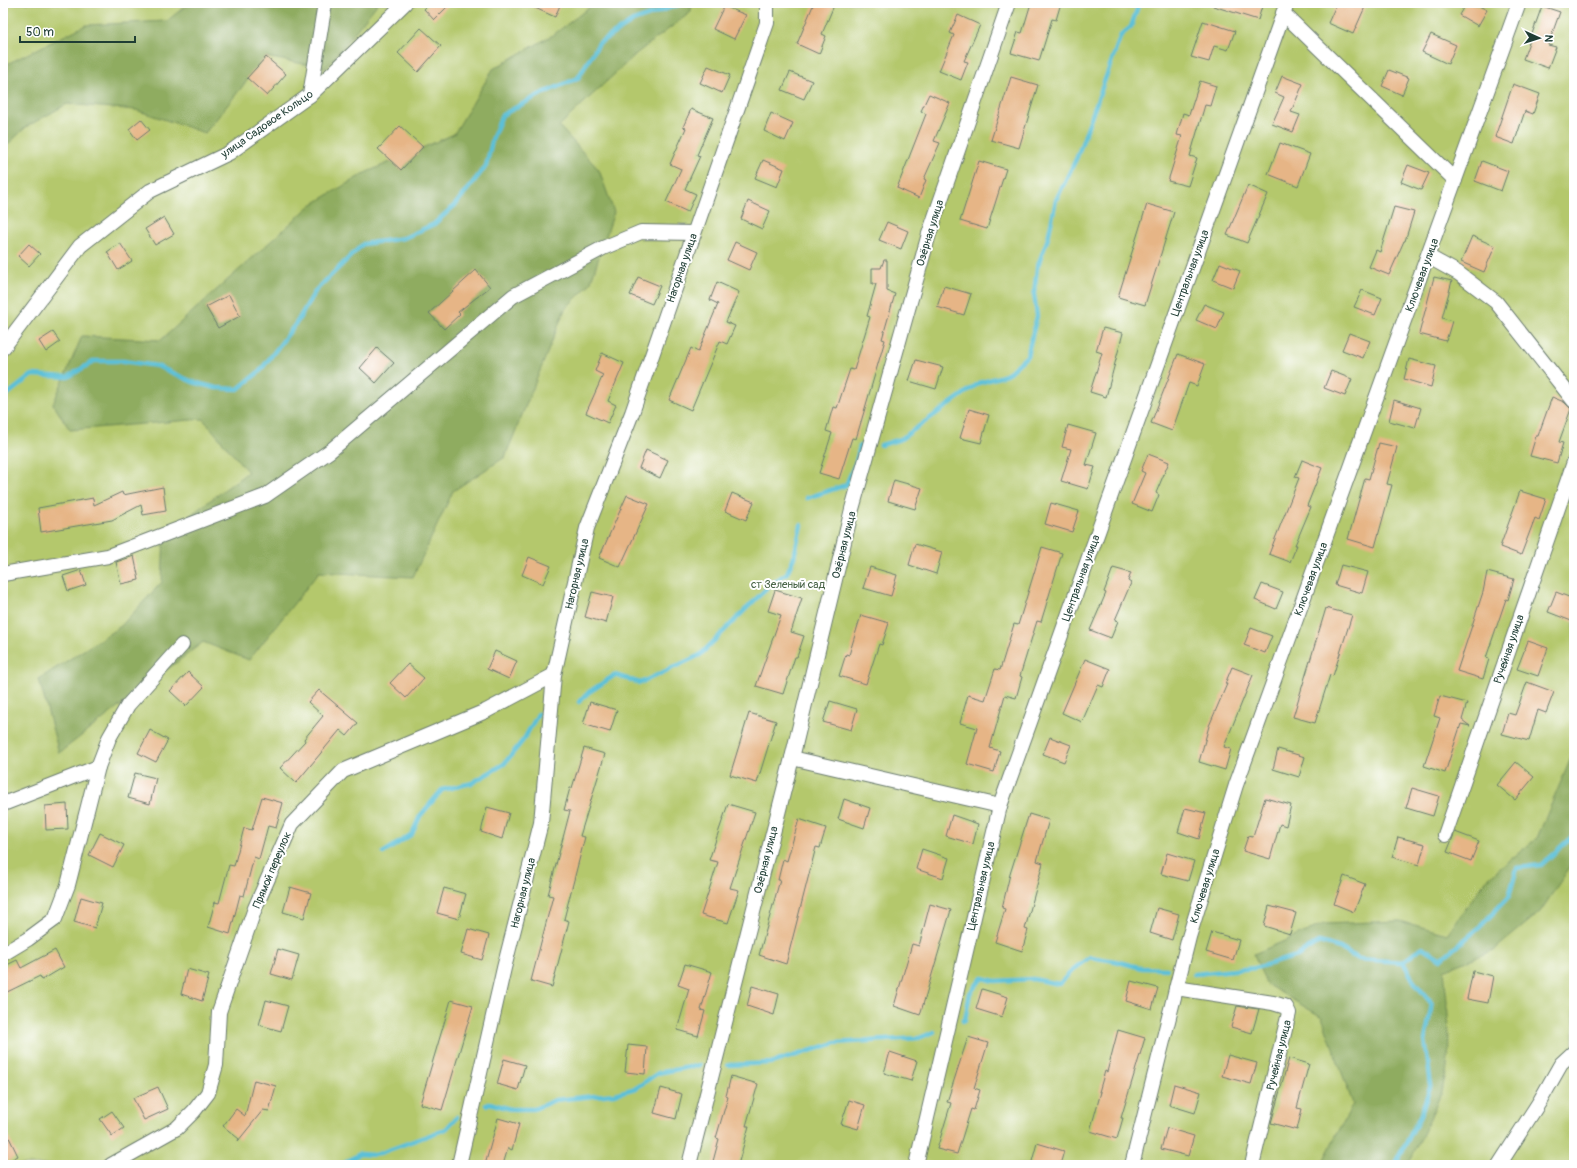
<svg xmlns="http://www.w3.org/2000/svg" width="1577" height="1168" viewBox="0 0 1577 1168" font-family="Pangolin,sans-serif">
<rect width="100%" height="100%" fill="#fff"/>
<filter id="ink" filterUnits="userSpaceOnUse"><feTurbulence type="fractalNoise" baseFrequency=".025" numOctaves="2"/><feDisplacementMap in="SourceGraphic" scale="8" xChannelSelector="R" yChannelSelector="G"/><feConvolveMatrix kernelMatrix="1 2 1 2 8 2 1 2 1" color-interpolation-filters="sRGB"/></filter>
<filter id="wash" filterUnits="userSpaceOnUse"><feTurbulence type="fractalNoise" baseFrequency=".012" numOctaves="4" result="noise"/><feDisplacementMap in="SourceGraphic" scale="16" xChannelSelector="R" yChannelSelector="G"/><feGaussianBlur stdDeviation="0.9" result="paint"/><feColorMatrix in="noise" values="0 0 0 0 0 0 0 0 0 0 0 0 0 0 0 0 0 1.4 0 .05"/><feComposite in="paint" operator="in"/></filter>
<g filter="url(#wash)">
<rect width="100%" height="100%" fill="#f5eedb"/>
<!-- green -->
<rect fill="#b4c86c" stroke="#6a8250" x="3" y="3" width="1571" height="1162"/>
<!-- forest -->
<g fill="#8fac60" stroke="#57744a">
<polygon points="189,3 378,3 326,68 266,57 205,133 136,110 67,104 26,127 3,149 3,66 86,25 167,21"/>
<polygon points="595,3 691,3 691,12 637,53 559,126 599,170 614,212 590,284 565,309 505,457 453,491 413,577 319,572 249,660 203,642 59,753 39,679 121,626 162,582 164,535 248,472 203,419 70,430 53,404 82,336 161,340 311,205 365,173 454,134 493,69 553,35"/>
<path d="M1574,751v110l-34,51 -46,38 -50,20c3,34 8,70 2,104 -5,27 -26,65 -38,91h-87l32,-61 -31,-87 -56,-33 -12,-30 70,-30 76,-3 47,13 41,-56 49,-40z"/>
</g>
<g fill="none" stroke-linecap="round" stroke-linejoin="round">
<!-- stream -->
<g stroke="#5bc0d8" stroke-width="4.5">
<polyline points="3,398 32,375 68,377 94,361 123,361 157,366 193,382 216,388 238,389 260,371 297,322 316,290 363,244 404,238 434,224 455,205 486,166 493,137 502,115 541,94 578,78 599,43 633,21 684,3"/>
<polyline points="881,445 901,439 979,383 1006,375 1027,356 1037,316 1034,294 1037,268 1048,238 1056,200 1077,157 1121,35 1131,27 1139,3"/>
<polyline points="807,498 846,485 856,462 860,446"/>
<polyline points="579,702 589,692 615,675 640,683 700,655 770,585 787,573 794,557 801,525"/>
<polyline points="383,853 412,834 420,816 442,790 472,783 504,764 524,739 538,714"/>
<polyline points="1194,974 1255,968 1297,956 1319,942 1340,948 1358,959 1403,962"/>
<polyline points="963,1021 965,1020 970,993 982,978 995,981 1033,979 1059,984 1076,967 1090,957 1115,961 1142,968 1167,969"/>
<polyline points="728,1065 771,1063 835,1043 919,1038 934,1032"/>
<polyline points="486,1105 490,1103 510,1109 534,1109 555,1100 614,1094 636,1088 658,1073 700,1065"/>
<polyline points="342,1165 359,1154 375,1155 446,1129 457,1117"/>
<polyline points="1395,1165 1420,1116 1431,1085 1425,1040 1432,1004 1415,983 1403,962 1422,947 1441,959 1479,928 1509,896 1517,868 1541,865 1574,835"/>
</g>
</g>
<g id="blocks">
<!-- building -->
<g fill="#e6b586">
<polygon points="430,3 451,3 434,20 424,9"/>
<polygon points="524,3 561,3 555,17"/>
<polygon points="814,3 835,3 822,34 826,36 819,54 797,44"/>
<polygon points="1031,3 1061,3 1056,20 1052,19 1039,61 1011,53 1018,32 1022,33"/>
<polygon points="1213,3 1263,3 1258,20 1213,6"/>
<polygon points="1337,3 1355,3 1365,7 1353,34 1328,23"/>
<polygon points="1466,3 1473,3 1487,10 1478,26 1459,15"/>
<polygon points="724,6 746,15 734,39 713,29"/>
<polygon points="1542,6 1560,12 1548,45 1556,47 1548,68 1523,59"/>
<polygon points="958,15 980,25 964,61 968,62 961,80 939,71 954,35 950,33"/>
<polygon points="1203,21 1235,31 1228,50 1214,46 1209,62 1191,57"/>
<polygon points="421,28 441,46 418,72 398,53"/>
<polygon points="1431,34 1456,45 1448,64 1422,52"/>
<polygon points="266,57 286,74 267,96 247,78"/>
<polygon points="708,66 730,75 722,93 700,83"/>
<polygon points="1389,70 1409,78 1402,95 1382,86"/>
<polygon points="790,72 812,81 804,99 782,90"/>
<polygon points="1282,76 1303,84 1291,112 1300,115 1293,132 1272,124 1284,97 1275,93"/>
<polygon points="1011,77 1038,85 1019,148 991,140"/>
<polygon points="1200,81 1216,86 1210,106 1205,105 1190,156 1197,158 1188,186 1168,181 1182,136 1177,135 1183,113 1189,115"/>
<polygon points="1513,84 1540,94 1533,114 1525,111 1514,144 1495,137"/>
<polygon points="929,94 950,103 934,141 940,143 924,179 926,180 919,198 897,188 926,114 921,111"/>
<polygon points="691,109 713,118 697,155 700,156 685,189 696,194 688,212 666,202 681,169 670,164 686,128 683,127"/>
<polygon points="771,113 793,123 785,141 764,131"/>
<polygon points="141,119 150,130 137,140 129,129"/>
<polygon points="400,126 423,147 401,170 378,149"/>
<polygon points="1280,143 1310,154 1298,186 1268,174"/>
<polygon points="763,160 784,169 777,187 755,178"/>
<polygon points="979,161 1006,169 987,229 960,221"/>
<polygon points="1482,161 1508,171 1501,191 1475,181"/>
<polygon points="1408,165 1429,173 1421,190 1401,182"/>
<polygon points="1248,185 1268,194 1247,243 1227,235"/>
<polygon points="748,201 770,211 762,229 741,219"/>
<polygon points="1147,204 1174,212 1145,305 1118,297"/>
<polygon points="1394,207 1414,212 1405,241 1404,241 1389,275 1369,267 1376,250 1380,252"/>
<polygon points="164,217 174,234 155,245 145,229"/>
<polygon points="887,222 908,231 901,249 879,240"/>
<polygon points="1472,236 1495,246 1484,272 1461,262"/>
<polygon points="735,242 757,252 749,270 727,260"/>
<polygon points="120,243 132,261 118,270 107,252"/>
<polygon points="29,244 40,254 29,266 18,256"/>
<polygon points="884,260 887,260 887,291 895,294 882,339 885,340 856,439 852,438 839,479 819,473 832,433 826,431 833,407 837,408 850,369 854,370 870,317 867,316 876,284 872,284 872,268 881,268"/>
<polygon points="1220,263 1240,271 1233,288 1213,280"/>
<polygon points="476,270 490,287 458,312 460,314 444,329 429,313"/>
<polygon points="638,277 660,286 652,304 630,295"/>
<polygon points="1434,277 1452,281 1442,318 1452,321 1446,341 1419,334"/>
<polygon points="717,282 739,292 726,322 735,326 727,344 720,341 691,410 669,400 691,348 698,352 718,304 710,300"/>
<polygon points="944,286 971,294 964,315 937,307"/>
<polygon points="1362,290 1382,298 1375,315 1354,307"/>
<polygon points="229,295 240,316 218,328 206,307"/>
<polygon points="1204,304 1224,312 1217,329 1196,320"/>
<polygon points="1103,328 1123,333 1106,397 1090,392 1102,353 1096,351"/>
<polygon points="53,332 60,342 46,352 39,341"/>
<polygon points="1349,333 1370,341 1363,358 1342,350"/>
<polygon points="377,348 394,363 376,383 360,368"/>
<polygon points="602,353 624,363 608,401 616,405 608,423 586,413 603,375 595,371"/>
<polygon points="1178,354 1205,364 1197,386 1189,383 1172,431 1151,423"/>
<polygon points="1409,359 1436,366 1431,387 1404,379"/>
<polygon points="916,360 943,367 936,389 909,381"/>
<polygon points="1331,371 1352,379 1345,396 1324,388"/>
<polygon points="1552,397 1564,402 1571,409 1559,442 1563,443 1557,463 1530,456 1536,436 1538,436"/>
<polygon points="1394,400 1421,408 1415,428 1389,421"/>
<polygon points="969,409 989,415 981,443 960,438"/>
<polygon points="1068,425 1096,433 1086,465 1095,467 1088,489 1061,481 1071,449 1062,447"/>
<polygon points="1379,443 1397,447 1387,484 1392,485 1375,547 1348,539 1365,478 1369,479"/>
<polygon points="646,450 668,460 660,478 639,468"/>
<polygon points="1148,454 1169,462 1156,493 1159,495 1152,512 1132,504 1145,473 1141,471"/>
<polygon points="1302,460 1322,468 1307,506 1311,507 1295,545 1297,545 1290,562 1269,554 1299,478 1295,477"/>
<polygon points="894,480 922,488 915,509 888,501"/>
<polygon points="163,487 166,511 143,515 141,505 112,520 41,532 38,508 93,498 94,505 122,492 123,495"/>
<polygon points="1520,491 1546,499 1539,520 1535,518 1521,555 1500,547"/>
<polygon points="732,493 754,502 746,520 725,511"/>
<polygon points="627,495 649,504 620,567 599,558"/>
<polygon points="1051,503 1079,511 1072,532 1045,524"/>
<polygon points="915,544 942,552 936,574 909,565"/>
<polygon points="1042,547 1062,553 1041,622 1037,621 1020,676 1022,677 1016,698 1005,695 990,748 1000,751 994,772 967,764 977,728 960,723 968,695 985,700 995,669 1000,670 1014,624 1018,625"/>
<polygon points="134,556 139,580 121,584 116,562"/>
<polygon points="529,557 551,566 543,584 522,575"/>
<polygon points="1341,565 1368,572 1362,593 1335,585"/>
<polygon points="870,567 897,575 891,596 863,588"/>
<polygon points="1113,568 1131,573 1128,581 1131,583 1115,620 1118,621 1111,638 1090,630 1106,593 1104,592"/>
<polygon points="81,570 86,585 68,591 63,576"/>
<polygon points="1487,572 1514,579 1508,600 1506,599 1486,658 1489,659 1483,679 1457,671 1483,592"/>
<polygon points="1262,584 1283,592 1276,609 1255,600"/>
<polygon points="775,590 802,598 791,632 804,636 797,657 795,657 783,694 756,686 781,615 768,611"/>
<polygon points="592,592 613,597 606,623 585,617"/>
<polygon points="1556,592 1574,599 1574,622 1548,612"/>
<polygon points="1326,608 1352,615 1333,676 1330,675 1315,723 1293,717"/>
<polygon points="861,615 889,623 882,645 879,644 866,684 839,676 846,654 849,655"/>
<polygon points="1251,628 1272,636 1265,653 1244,645"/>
<polygon points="1528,641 1548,648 1538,676 1517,669"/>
<polygon points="495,651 517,661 509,679 487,669"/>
<polygon points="1085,659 1110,669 1103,687 1098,685 1082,722 1062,713"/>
<polygon points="408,664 424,678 406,698 390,683"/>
<polygon points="1232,667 1253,675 1224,747 1231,749 1225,770 1199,762 1209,726 1227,684 1225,684"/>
<polygon points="188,672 204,687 186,706 170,691"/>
<polygon points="1527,682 1554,692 1546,713 1538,710 1529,741 1502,734 1508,713 1515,715"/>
<polygon points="319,690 358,723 347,736 340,730 296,783 280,768 305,741 304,739 323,716 308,702"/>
<polygon points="1440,696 1467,703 1462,720 1470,726 1461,724 1445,773 1424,766 1440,718 1434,716"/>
<polygon points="830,701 857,709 851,730 823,722"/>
<polygon points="590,702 617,710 610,732 583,724"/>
<polygon points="749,713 776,721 757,783 730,775"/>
<polygon points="150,730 168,740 156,762 138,753"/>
<polygon points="1050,737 1071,745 1064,762 1043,754"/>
<polygon points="584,748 605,754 580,836 585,837 564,919 569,921 552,987 531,981 553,896 548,895 570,811 564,810 570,788 572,788"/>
<polygon points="1278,749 1305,757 1299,777 1273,769"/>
<polygon points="1516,762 1534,777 1515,800 1497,785"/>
<polygon points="135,773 156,778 150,804 128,798"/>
<polygon points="1412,788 1439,796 1433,816 1406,808"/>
<polygon points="262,797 283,803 276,828 268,826 259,859 254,857 244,896 240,895 230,934 208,927 215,902 219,903 229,865 234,866 244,828 252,830"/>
<polygon points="1265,798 1291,805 1286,826 1280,824 1270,859 1243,851 1248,836 1253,837"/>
<polygon points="844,799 870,808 864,828 838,819"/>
<polygon points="67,804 68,829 46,830 45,806"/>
<polygon points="728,804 755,812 730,888 739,890 728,923 701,915 718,862 709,860"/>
<polygon points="487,807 509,813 502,839 481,832"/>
<polygon points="1185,808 1206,813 1199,839 1178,832"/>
<polygon points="1029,814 1049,820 1037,861 1043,863 1025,929 1028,930 1022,951 995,942 1005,909 1002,908 1010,874"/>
<polygon points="952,815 978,824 973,844 946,836"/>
<polygon points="799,819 826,828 820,848 816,847 786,964 759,955 780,880 778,880 783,859 787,861"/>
<polygon points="1455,832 1479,841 1471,861 1447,852"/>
<polygon points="100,833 124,845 113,867 89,855"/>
<polygon points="1398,837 1425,844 1419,865 1392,857"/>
<polygon points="922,849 949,858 943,878 916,869"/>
<polygon points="1167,853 1194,861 1188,881 1161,874"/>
<polygon points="1344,876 1365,884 1354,912 1334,904"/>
<polygon points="290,887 311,893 304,918 283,912"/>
<polygon points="444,888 466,894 459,919 437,913"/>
<polygon points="81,897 102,903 95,928 74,922"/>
<polygon points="930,904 951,910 920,1015 894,1006 912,944 919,946"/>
<polygon points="1269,906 1296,913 1290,934 1264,926"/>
<polygon points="1157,908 1179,914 1172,940 1150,933"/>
<polygon points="468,929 489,935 482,960 461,954"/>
<polygon points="1212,932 1239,940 1233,960 1206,952"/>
<polygon points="278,949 299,955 292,980 271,974"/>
<polygon points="55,950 64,967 42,980 40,976 3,994 3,967 17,960 21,968"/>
<polygon points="685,964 712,972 701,1010 705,1011 698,1036 677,1030 689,989 678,985"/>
<polygon points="187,969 209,975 202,1001 181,994"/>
<polygon points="1473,971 1493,976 1488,1003 1467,999"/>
<polygon points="1131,981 1158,988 1152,1009 1126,1001"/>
<polygon points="752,986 779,994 774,1015 747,1006"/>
<polygon points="982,989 1008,997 1002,1017 976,1009"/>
<polygon points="266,1000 288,1006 281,1031 259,1025"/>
<polygon points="451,1000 473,1006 442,1110 420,1104"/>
<polygon points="1237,1006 1259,1009 1252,1033 1231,1027"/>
<polygon points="1118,1030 1145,1038 1121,1118 1123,1118 1117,1139 1090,1131 1101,1092 1099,1092 1105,1071 1107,1072"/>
<polygon points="968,1037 988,1043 974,1088 980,1090 974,1110 971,1109 957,1154 937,1149 951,1103 947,1102"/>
<polygon points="628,1045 647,1047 645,1074 625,1072"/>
<polygon points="890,1052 917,1061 911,1081 884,1073"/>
<polygon points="1228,1055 1257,1063 1251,1084 1222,1076"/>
<polygon points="1289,1058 1309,1064 1297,1108 1302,1109 1297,1130 1271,1123"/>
<polygon points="504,1059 525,1065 518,1090 497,1084"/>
<polygon points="731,1076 758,1084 746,1126 749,1126 738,1165 712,1165 719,1139 716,1138 728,1097 726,1096"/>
<polygon points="254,1080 276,1086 269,1111 263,1110 238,1141 239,1139 223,1126 236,1109 245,1116"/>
<polygon points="1174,1084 1201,1092 1195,1113 1169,1105"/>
<polygon points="158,1087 168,1109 144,1120 133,1098"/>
<polygon points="661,1088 682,1094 676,1119 654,1113"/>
<polygon points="849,1100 865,1105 858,1129 841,1124"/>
<polygon points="112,1111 124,1128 112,1136 100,1119"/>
<polygon points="498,1118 519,1124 512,1150 508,1148 503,1165 485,1165"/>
<polygon points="3,1125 18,1156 3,1164"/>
<polygon points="1167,1128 1194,1136 1188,1156 1161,1149"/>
<polygon points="1037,1143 1064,1151 1060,1165 1031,1165"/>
</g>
</g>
</g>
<g filter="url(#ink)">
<use href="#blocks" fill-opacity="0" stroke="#6a7b6e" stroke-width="1"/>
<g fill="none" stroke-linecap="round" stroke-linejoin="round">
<!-- street casing -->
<g stroke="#6a7b6e" stroke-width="16">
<g id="street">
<polyline points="1283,13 1455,180"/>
<polyline points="310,95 325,3"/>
<polyline points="1429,257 1458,273 1496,302 1574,401"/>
<polyline points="3,348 80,246 150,191 229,153 310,95 405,3"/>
<polyline points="3,574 108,556 265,496 330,451 513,296 603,248 641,232 693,233"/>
<polyline points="792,758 1000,806"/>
<polyline points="3,804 98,767"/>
<polyline points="1445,835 1574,462"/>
<polyline points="3,954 28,939 55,919 68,885 98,767 109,738 128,705 182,645"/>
<polyline points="1176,988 1273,1003 1286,1007 1289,1013 1252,1165"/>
<polyline points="111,1165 177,1128 194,1111 208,1093 216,1065 219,1012 255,908 292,824 343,771 486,711 554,675"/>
<polyline points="459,1165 504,968 541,823 554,675 587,528 632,413 767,23 767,3"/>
<polyline points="689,1165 792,758 852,509 929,234 1009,3"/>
<polyline points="916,1165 1000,806 1287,3"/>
<polyline points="1132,1165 1189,937 1236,785 1519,3"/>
<polyline points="1499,1165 1540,1101 1561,1064 1574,1052"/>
</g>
</g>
<!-- street -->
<use href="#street" stroke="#fff" stroke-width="14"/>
</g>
</g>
<g text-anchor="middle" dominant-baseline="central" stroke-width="4" stroke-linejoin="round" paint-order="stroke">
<!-- street labels -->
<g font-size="11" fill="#1f3d34" stroke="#fff">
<text transform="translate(267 124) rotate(-35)">улица Садовое Кольцо</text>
<text transform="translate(930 233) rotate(-73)">Озёрная улица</text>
<text transform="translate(682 268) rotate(-71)">Нагорная улица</text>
<text transform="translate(1190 273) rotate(-70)">Центральная улица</text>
<text transform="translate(1422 275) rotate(-70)">Ключевая улица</text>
<text transform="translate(844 545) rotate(-76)">Озёрная улица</text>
<text transform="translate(577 574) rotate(-77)">Нагорная улица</text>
<text transform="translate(1081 578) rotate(-70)">Центральная улица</text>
<text transform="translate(1311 579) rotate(-70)">Ключевая улица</text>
<text transform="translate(1509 649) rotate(-71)">Ручейная улица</text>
<text transform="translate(766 860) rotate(-76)">Озёрная улица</text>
<text transform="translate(272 870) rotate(-67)">Прямой переулок</text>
<text transform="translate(981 886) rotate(-77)">Центральная улица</text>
<text transform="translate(1205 886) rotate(-73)">Ключевая улица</text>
<text transform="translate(523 893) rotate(-76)">Нагорная улица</text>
<text transform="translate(1279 1055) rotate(-76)">Ручейная улица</text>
</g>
<!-- park labels -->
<g font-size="11" fill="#446042" stroke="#fff">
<text x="788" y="584">ст Зеленый сад</text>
</g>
</g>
<!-- margin -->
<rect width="1577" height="1168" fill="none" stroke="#fff" stroke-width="16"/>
<!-- north arrow -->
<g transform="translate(1539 38) rotate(93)" stroke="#ffffff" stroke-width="3" paint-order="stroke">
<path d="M0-3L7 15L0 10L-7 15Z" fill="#1f3d34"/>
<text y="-6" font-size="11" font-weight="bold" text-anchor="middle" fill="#1f3d34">N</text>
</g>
<!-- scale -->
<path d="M20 36v6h115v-6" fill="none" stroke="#1f3d34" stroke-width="2"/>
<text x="26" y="36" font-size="12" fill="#1f3d34" stroke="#ffffff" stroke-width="3" paint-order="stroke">50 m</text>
</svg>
